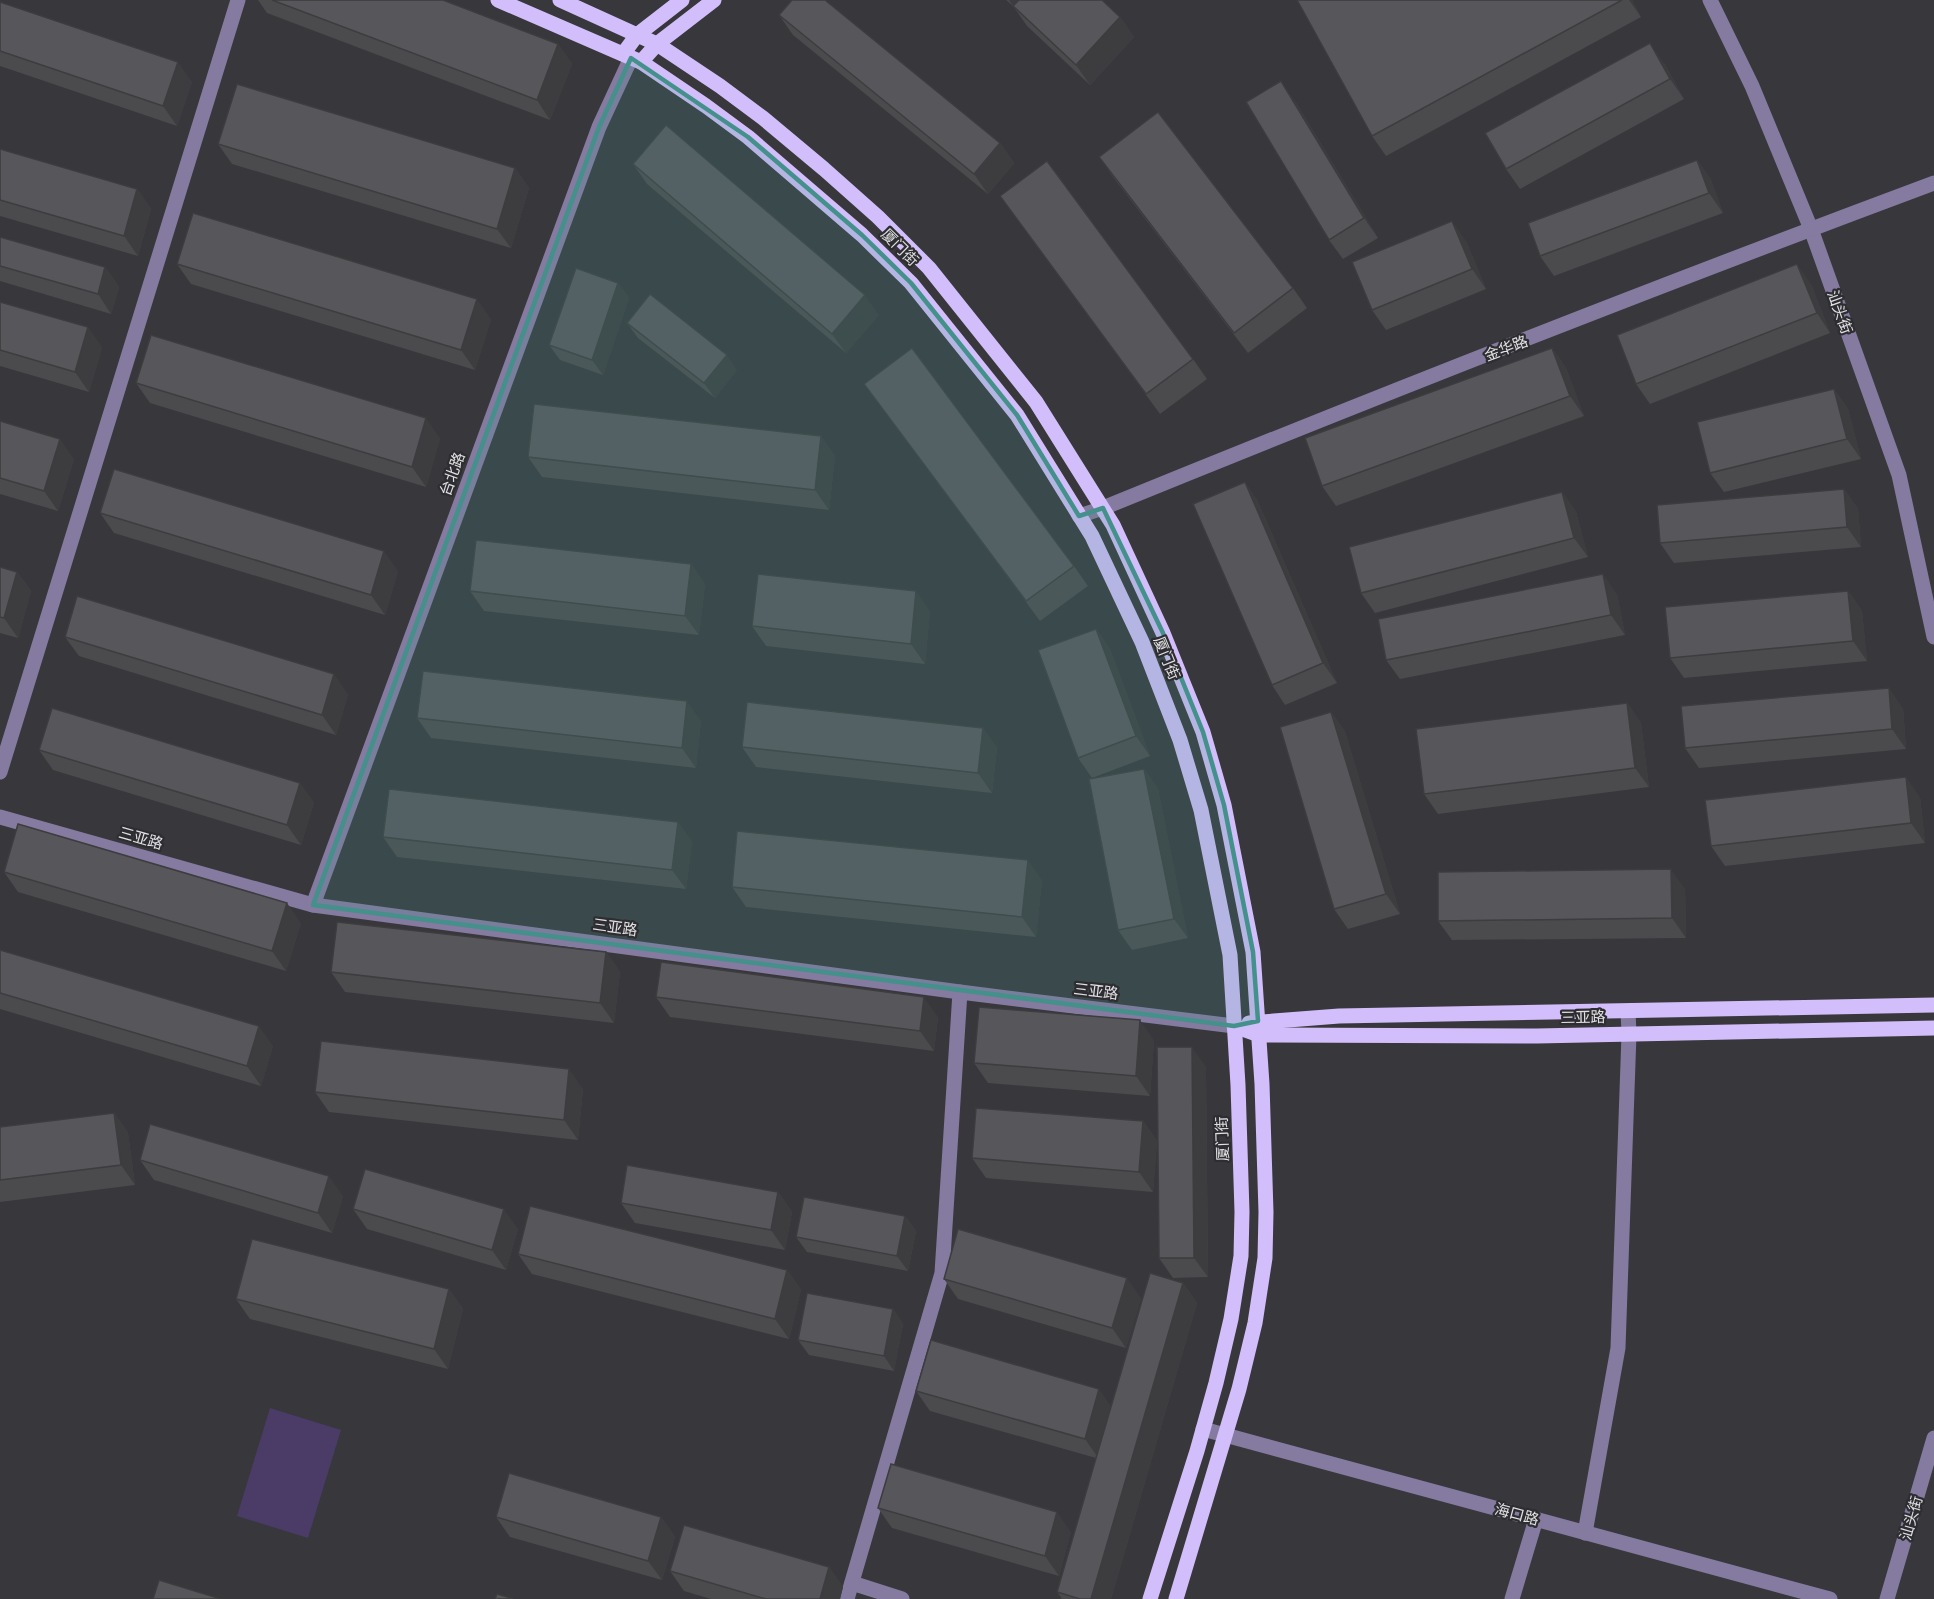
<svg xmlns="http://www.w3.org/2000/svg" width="1934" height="1599" viewBox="0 0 1934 1599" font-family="'IBM Plex Sans','Noto Sans SC',sans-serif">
<rect width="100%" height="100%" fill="#38373b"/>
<!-- park -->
<polygon fill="#4a3b67" points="270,1408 341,1430 308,1538 237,1516"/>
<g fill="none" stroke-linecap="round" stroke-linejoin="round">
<!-- minor -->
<g stroke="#857a9f" stroke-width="15">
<polyline points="1710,0 1752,86 1811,229 1899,475 1934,637"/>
<path d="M1079,516l24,-8c275,-112 552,-221 831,-325"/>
<polyline points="0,772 238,0"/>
<polyline points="0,817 313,905 960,992 1234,1026"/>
<polyline points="313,905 599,127 631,58"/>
<polyline points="1203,1429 1830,1599"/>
<polyline points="1585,1533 1618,1348 1629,1034 1628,1011"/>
<polyline points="852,1583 902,1599"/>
<polyline points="847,1599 942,1273 960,992"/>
<polyline points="1512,1599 1536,1519"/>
<polyline points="1887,1599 1934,1438"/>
</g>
<!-- major -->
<g stroke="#d1befa" stroke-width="15">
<polyline points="498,0 641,62 706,106 748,137 862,235 911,283 1017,415 1092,536 1142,642 1180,740 1201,810 1230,955 1238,1085 1242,1212 1241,1256 1231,1319 1216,1383 1197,1451 1150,1599"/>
<polyline points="560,0 657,44 720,86 763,118 824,169 878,217 929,268 1036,402 1113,525 1163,633 1203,732 1224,805 1253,952 1262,1084 1266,1212 1265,1258 1255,1323 1239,1389 1176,1599"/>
<polyline points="623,54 637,35 682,0"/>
<polyline points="641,62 657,44 714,0"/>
<polyline points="1249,1023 1339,1016 1934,1005"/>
<polyline points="1234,1026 1259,1035 1537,1036 1934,1028"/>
</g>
</g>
<!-- wall -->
<g fill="#4b4a4d">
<polygon points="258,0 443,0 558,44 572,64 550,120 267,13"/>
<polygon points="1006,0 1102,0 1120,17 1134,37 1090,85 1027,26 1013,6"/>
<polygon points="1297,0 1632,0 1641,17 1386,156 1372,136"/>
<polygon points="0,2 192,82 177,126 0,66"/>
<polygon points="779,15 1000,143 1014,163 988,194 793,35"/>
<polygon points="1664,63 1684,99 1520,189 1506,169"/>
<polygon points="1295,101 1378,238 1343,259 1329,240"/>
<polygon points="218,144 515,168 529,188 511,248 232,164"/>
<polygon points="0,149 137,189 151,209 138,256 0,216"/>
<polygon points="1099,157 1293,288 1307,308 1248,353 1113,177"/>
<polygon points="1697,160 1711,180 1723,213 1554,276 1540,256"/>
<polygon points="633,164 879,315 846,353 647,184"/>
<polygon points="1000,196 1193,359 1207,379 1160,414"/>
<polygon points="0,237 105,267 119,287 111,314 0,281"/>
<polygon points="1466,241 1486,289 1386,330 1372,310"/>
<polygon points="177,264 491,319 475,370 191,284"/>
<polygon points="618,283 629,298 603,375 560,360 549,345"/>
<polygon points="1811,284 1830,333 1650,404 1636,384"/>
<polygon points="0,302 102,347 89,392 0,366"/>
<polygon points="627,323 737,370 715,398 638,338"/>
<polygon points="1552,348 1566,368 1584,416 1336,506 1322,486"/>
<polygon points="136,383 440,438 426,487 150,403"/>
<polygon points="864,384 1074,566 1088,586 1040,621"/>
<polygon points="1834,389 1848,409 1861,459 1724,492 1710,473"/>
<polygon points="0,421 74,459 58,511 0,494"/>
<polygon points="821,436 835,456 829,510 542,477 528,457"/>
<polygon points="1245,482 1258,502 1337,683 1285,705 1272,685"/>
<polygon points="1844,489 1858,509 1861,547 1674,563 1660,543"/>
<polygon points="1562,492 1576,512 1588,557 1375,613 1361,593"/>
<polygon points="100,513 398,571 385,615 114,533"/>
<polygon points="691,564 705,584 699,635 484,611 470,591"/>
<polygon points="0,567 17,572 31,591 18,638 0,633"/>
<polygon points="1848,591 1862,611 1867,661 1684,678 1670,658"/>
<polygon points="1617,594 1625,635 1400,679 1386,660"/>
<polygon points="930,611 925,664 766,646 752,626"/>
<polygon points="1096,629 1110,649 1150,756 1092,778 1078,758"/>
<polygon points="65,637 348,694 336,735 79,656"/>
<polygon points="1627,703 1641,723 1649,787 1438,814 1424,794"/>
<polygon points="1903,708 1906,749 1699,768 1685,748"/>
<polygon points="1331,712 1345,732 1400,914 1348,929 1334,909"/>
<polygon points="417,718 701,721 696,768 431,738"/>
<polygon points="983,728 997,748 992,793 756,767 742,747"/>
<polygon points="39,750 314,802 301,845 53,770"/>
<polygon points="1144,769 1158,789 1188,938 1132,950 1118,930"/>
<polygon points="1920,797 1925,843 1725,866 1711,846"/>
<polygon points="678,822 692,842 686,889 397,857 383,837"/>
<polygon points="4,872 301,923 286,971 18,892"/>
<polygon points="1042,880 1036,937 746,907 732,887"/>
<polygon points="1685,889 1686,938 1452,940 1438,921"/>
<polygon points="0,950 273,1046 261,1086 0,1009"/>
<polygon points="606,952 620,972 614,1023 345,992 331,972"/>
<polygon points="656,997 938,1017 934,1051 670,1017"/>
<polygon points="1154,1040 1150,1096 988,1083 974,1063"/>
<polygon points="1206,1067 1208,1277 1173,1278 1159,1258"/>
<polygon points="583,1089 578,1140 329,1112 315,1092"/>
<polygon points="114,1113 128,1133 135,1185 0,1202 0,1127"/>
<polygon points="1143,1121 1157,1141 1153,1192 986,1178 972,1158"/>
<polygon points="140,1160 343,1196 332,1233 154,1180"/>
<polygon points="778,1192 792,1212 785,1250 635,1223 621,1203"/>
<polygon points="353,1209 518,1229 506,1270 367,1229"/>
<polygon points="905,1216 916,1231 908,1271 807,1252 796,1237"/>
<polygon points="518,1254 787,1270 801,1290 789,1339 532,1274"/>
<polygon points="944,1279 1141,1298 1126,1348 958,1299"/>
<polygon points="1183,1283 1197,1303 1111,1599 1062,1599 1057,1592 1096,1458 930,1411 916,1391 1111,1406"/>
<polygon points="449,1289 463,1309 448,1369 250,1319 236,1299"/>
<polygon points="893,1309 903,1324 894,1371 809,1355 798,1340"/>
<polygon points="878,1508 1071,1532 1059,1576 892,1528"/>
<polygon points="496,1517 661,1517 675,1537 662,1580 510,1537"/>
<polygon points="829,1567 843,1587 840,1599 711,1599 684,1591 670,1571"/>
</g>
<!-- shaded-wall -->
<g fill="#3d3c3f">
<polygon points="1009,0 1021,0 1014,7"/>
<polygon points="1629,0 1632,0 1641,17"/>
<polygon points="1120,17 1134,37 1090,85 1076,65"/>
<polygon points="1650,43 1664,63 1684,99 1670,79"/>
<polygon points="558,44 572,64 550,120 537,100"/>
<polygon points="178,62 192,82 177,126 163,106"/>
<polygon points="1281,81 1295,101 1378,238 1364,218"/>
<polygon points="1000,143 1014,163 988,194 974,174"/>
<polygon points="1697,160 1711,180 1723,213 1709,193"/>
<polygon points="515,168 529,188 511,248 497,229"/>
<polygon points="137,189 151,209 138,256 124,236"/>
<polygon points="1452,221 1466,241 1486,289 1472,269"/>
<polygon points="1797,264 1811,284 1830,333 1817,313"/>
<polygon points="105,267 119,287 111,314 98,294"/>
<polygon points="618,283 629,298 603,375 592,360"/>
<polygon points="865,295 879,315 846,353 832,334"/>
<polygon points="477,299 491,319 475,370 461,350"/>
<polygon points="88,327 102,347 89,392 75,372"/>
<polygon points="1552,348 1566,368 1584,416 1570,396"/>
<polygon points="727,355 737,370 715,398 704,383"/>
<polygon points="1834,389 1848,409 1861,459 1847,439"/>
<polygon points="426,418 440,438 426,487 412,467"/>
<polygon points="821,436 835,456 829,510 815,490"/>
<polygon points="60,439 74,459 58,511 44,491"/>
<polygon points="1245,482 1258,502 1337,683 1323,663"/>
<polygon points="1844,489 1858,509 1861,547 1847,527"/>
<polygon points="1562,492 1576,512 1588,557 1574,538"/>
<polygon points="384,551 398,571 385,615 371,595"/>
<polygon points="691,564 705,584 699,635 685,616"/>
<polygon points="17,572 31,591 18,638 4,618"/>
<polygon points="1603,574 1617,594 1625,635 1611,615"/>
<polygon points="916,591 930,611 925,664 911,644"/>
<polygon points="1848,591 1862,611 1867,661 1853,641"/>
<polygon points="1096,629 1110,649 1150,756 1136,736"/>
<polygon points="334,674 348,694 336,735 322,715"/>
<polygon points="1889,688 1903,708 1906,749 1892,729"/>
<polygon points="687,701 701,721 696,768 682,748"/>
<polygon points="1627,703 1641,723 1649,787 1635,768"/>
<polygon points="1331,712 1345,732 1400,914 1386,894"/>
<polygon points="983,728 997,748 992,793 978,773"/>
<polygon points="1144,769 1158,789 1188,938 1174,919"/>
<polygon points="1906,777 1920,797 1925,843 1911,823"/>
<polygon points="300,783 314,802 301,845 287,825"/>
<polygon points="678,822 692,842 686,889 672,870"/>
<polygon points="1028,860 1042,880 1036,937 1022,917"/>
<polygon points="1671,869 1685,889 1686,938 1672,918"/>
<polygon points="287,903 301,923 286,971 272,951"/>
<polygon points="606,952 620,972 614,1023 600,1003"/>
<polygon points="924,997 938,1017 934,1051 920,1031"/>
<polygon points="1140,1020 1154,1040 1150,1096 1136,1076"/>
<polygon points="259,1026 273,1046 261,1086 247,1066"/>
<polygon points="1192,1047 1206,1067 1208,1277 1194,1258"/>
<polygon points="569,1069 583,1089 578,1140 564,1120"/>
<polygon points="114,1113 128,1133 135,1185 121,1165"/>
<polygon points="1143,1121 1157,1141 1153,1192 1139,1172"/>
<polygon points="329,1176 343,1196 332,1233 318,1213"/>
<polygon points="778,1192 792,1212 785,1250 771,1230"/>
<polygon points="504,1209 518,1229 506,1270 492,1250"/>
<polygon points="905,1216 916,1231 908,1271 897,1256"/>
<polygon points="787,1270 801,1290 789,1339 775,1319"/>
<polygon points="1127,1278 1141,1298 1126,1348 1112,1328"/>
<polygon points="1183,1283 1197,1303 1111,1599 1091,1599"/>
<polygon points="449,1289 463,1309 448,1369 434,1349"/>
<polygon points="893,1309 903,1324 894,1371 884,1356"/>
<polygon points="1099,1389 1113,1409 1099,1459 1085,1439"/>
<polygon points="1057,1512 1071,1532 1059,1576 1045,1556"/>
<polygon points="661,1517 675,1537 662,1580 648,1561"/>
<polygon points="829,1567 843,1587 840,1599 820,1599"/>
</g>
<!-- building -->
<g fill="#57565a" stroke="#3d3c3f" stroke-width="1.5">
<polygon points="272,0 443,0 558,44 537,100"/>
<polygon points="792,0 825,0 1000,143 974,174 779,15"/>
<polygon points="1019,0 1102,0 1120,17 1076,65 1013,6"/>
<polygon points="1297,0 1622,0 1372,136"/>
<polygon points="0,2 178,62 163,106 0,51"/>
<polygon points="1650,43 1670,79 1506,169 1485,133"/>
<polygon points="1281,81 1364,218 1329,240 1246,102"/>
<polygon points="237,84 515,168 497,229 218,144"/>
<polygon points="1158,112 1293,288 1234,333 1099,157"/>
<polygon points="666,125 865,295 832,334 633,164"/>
<polygon points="0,149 137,189 124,236 0,200"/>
<polygon points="1697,160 1709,193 1540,256 1528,223"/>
<polygon points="1047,161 1193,359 1146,394 1000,196"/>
<polygon points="193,213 477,299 461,350 177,264"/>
<polygon points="1452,221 1472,269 1372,310 1352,262"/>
<polygon points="0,237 105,267 98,294 0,266"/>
<polygon points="1797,264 1817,313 1636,384 1617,335"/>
<polygon points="576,268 618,283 592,360 549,345"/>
<polygon points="650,294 727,355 704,383 627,323"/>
<polygon points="0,302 88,327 75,372 0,350"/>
<polygon points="151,335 426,418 412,467 136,383"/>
<polygon points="912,348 1074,566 1026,601 864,384"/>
<polygon points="1552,348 1570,396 1322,486 1305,438"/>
<polygon points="1834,389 1847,439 1710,473 1697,422"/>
<polygon points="534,404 821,436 815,490 528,457"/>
<polygon points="0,421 60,439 44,491 0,478"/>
<polygon points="114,469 384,551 371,595 100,513"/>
<polygon points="1245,482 1323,663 1272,685 1193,504"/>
<polygon points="1844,489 1847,527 1660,543 1657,505"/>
<polygon points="1562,492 1574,538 1361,593 1349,547"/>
<polygon points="476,540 691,564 685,616 470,591"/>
<polygon points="0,567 17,572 4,618 0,617"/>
<polygon points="758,574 916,591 911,644 752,626"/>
<polygon points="1603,574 1611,615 1386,660 1378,619"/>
<polygon points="1848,591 1853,641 1670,658 1665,607"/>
<polygon points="77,596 334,674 322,715 65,637"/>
<polygon points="1096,629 1136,736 1078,758 1038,650"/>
<polygon points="423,671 687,701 682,748 417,718"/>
<polygon points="1889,688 1892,729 1685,748 1681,706"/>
<polygon points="747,702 983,728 978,773 742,747"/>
<polygon points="1627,703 1635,768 1424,794 1416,729"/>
<polygon points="52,708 300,783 287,825 39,750"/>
<polygon points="1331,712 1386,894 1334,909 1280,727"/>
<polygon points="1144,769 1174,919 1118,930 1089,779"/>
<polygon points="1906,777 1911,823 1711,846 1705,800"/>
<polygon points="389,789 678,822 672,870 383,837"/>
<polygon points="18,824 287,903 272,951 4,872"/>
<polygon points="737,831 1028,860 1022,917 732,887"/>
<polygon points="1671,869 1672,918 1438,921 1438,872"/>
<polygon points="337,922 606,952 600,1003 331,972"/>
<polygon points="0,950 259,1026 247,1066 0,993"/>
<polygon points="661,962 924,997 920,1031 656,997"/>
<polygon points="979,1007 1140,1020 1136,1076 974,1063"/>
<polygon points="321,1041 569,1069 564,1120 315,1092"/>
<polygon points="1157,1047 1192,1047 1194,1258 1159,1258"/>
<polygon points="976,1108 1143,1121 1139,1172 972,1158"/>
<polygon points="114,1113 121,1165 0,1180 0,1127"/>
<polygon points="150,1124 329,1176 318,1213 140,1160"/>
<polygon points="627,1165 778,1192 771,1230 621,1203"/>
<polygon points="365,1169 504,1209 492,1250 353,1209"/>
<polygon points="804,1197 905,1216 897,1256 796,1237"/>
<polygon points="530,1206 787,1270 775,1319 518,1254"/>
<polygon points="958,1229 1127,1278 1112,1328 944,1279"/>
<polygon points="252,1239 449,1289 434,1349 236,1299"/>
<polygon points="1150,1273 1183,1283 1091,1599 1080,1599 1057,1592"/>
<polygon points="807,1293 893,1309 884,1356 798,1340"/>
<polygon points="931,1340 1099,1389 1085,1439 916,1391"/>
<polygon points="891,1464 1057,1512 1045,1556 878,1508"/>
<polygon points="509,1473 661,1517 648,1561 496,1517"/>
<polygon points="684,1525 829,1567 820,1599 766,1599 670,1571"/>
<polygon points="159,1580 221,1599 153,1599"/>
<polygon points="497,1594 514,1599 495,1599"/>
</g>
<!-- marked area -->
<path fill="#44908b" fill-opacity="0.2" stroke="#44908b" stroke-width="4.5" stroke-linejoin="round" d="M631,58l117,79 114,98 49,48 106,132 62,101 24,-8 60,125 40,99 21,73 29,147 5,69 -24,5 -921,-121 286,-778z"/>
<g text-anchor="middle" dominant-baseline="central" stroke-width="4.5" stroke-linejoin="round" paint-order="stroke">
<!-- street labels -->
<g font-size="15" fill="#e1e0e3" stroke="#2e2d31">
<text transform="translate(900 247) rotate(45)">厦门街</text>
<text transform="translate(1840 312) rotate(70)">汕头街</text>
<text transform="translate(1506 348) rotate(-21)">金华路</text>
<text transform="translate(452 474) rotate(-70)">台北路</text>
<text transform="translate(1167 658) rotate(68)">厦门街</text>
<text transform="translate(141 838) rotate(16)">三亚路</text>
<text transform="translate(615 927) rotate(8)">三亚路</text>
<text transform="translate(1096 991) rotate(7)">三亚路</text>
<text transform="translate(1583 1017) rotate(-1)">三亚路</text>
<text transform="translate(1222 1139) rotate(-92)">厦门街</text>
<text transform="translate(1517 1514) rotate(15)">海口路</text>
<text transform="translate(1911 1518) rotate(-74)">汕头街</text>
</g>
</g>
</svg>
